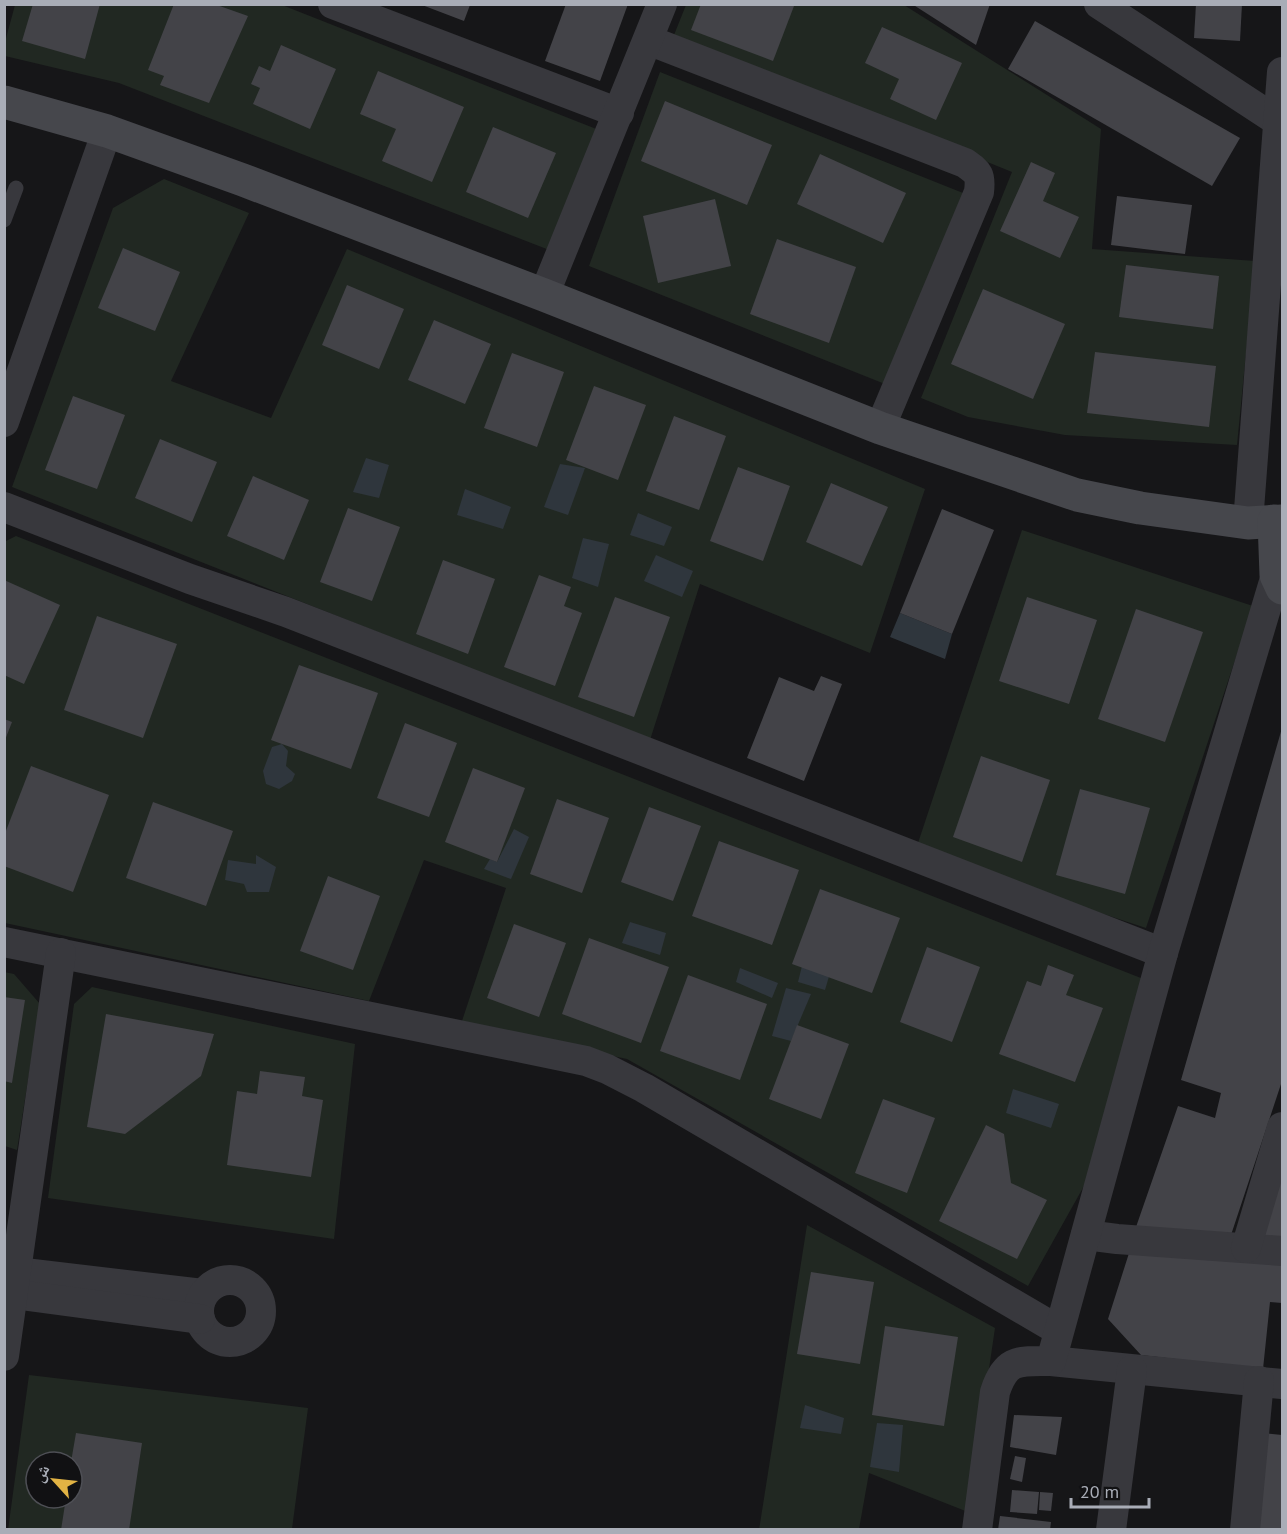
<svg xmlns="http://www.w3.org/2000/svg" width="1287" height="1534" viewBox="0 0 1287 1534" font-family="'PT Sans','Noto Naskh Arabic',sans-serif">
<rect width="100%" height="100%" fill="#161618"/>
<!-- green -->
<g fill="#212822" fill-rule="evenodd">
<polygon points="15,5 282,5 604,132 557,253 119,83 5,56 5,42"/>
<polygon points="686,5 904,5 1101,129 1092,249 1255,261 1237,445 1065,435 968,417 921,398 1012,172 674,35"/>
<polygon points="660,72 968,195 890,386 589,266"/>
<polygon points="164,179 249,213 171,381 271,418 347,249 925,489 870,653 700,584 650,740 12,487 113,208"/>
<polygon points="1022,530 1253,606 1146,928 915,852"/>
<polygon points="16,536 1146,980 1089,1177 1028,1286 627,1059 461,1024 506,888 424,860 369,1001 5,923 4,542"/>
<polygon points="4,972 14,974 40,1004 17,1150 5,1146"/>
<polygon points="92,987 355,1044 334,1239 48,1198 74,1004"/>
<polygon points="807,1225 995,1328 968,1512 869,1473 859,1529 759,1530"/>
<path d="M29,1375l279,33 -16,121 -284,1zM36,1462h36v36h-36z"/>
</g>
<!-- water -->
<g fill="#2f363d">
<polygon points="366,458 389,465 379,498 353,492"/>
<polygon points="560,464 585,468 568,515 544,507"/>
<polygon points="465,489 511,507 503,529 457,515"/>
<polygon points="638,513 672,527 664,546 630,535"/>
<polygon points="583,538 609,544 598,587 572,578"/>
<polygon points="656,555 693,571 682,597 644,581"/>
<polygon points="900,613 952,634 945,659 890,637"/>
<polygon points="282,744 288,751 286,766 295,774 292,781 279,789 266,784 263,771 272,747"/>
<polygon points="514,829 529,837 511,879 484,869 490,859 497,862"/>
<polygon points="256,855 276,867 269,892 247,892 244,884 225,880 228,860 256,864"/>
<polygon points="630,922 666,933 660,955 622,943"/>
<polygon points="806,950 835,956 825,990 798,982"/>
<polygon points="740,968 778,983 772,998 736,982"/>
<polygon points="786,988 811,994 791,1041 772,1036"/>
<polygon points="1013,1089 1059,1104 1051,1128 1006,1113"/>
<polygon points="805,1405 844,1418 841,1434 800,1428"/>
<polygon points="877,1423 903,1425 899,1472 870,1467"/>
</g>
<!-- building -->
<g fill="#434348">
<polygon points="33,4 100,4 85,59 22,41"/>
<polygon points="174,4 214,4 248,16 209,103 160,85 164,76 148,70"/>
<polygon points="566,4 628,4 600,81 545,61"/>
<polygon points="701,4 789,4 794,6 773,61 691,30"/>
<polygon points="912,4 990,4 976,45"/>
<polygon points="1196,4 1242,4 1240,41 1194,38"/>
<polygon points="422,5 470,5 464,21"/>
<polygon points="1035,21 1240,138 1212,186 1008,69"/>
<polygon points="882,27 962,63 936,120 890,99 899,79 865,63"/>
<polygon points="281,45 336,69 310,129 253,104 260,88 251,84 259,66 270,71"/>
<polygon points="378,71 464,107 432,182 382,161 396,129 360,114"/>
<polygon points="665,101 772,145 747,205 641,161"/>
<polygon points="493,127 556,153 528,218 466,192"/>
<polygon points="820,154 906,193 883,243 797,204"/>
<polygon points="1031,162 1055,173 1043,201 1079,217 1060,258 1000,231"/>
<polygon points="1117,196 1192,205 1185,254 1111,245"/>
<polygon points="715,199 731,266 658,283 643,216"/>
<polygon points="777,239 856,267 829,343 750,314"/>
<polygon points="123,248 180,272 155,331 98,308"/>
<polygon points="1126,265 1219,276 1213,329 1119,317"/>
<polygon points="347,285 404,309 379,369 322,345"/>
<polygon points="983,289 1065,324 1033,399 951,364"/>
<polygon points="434,320 491,344 465,404 408,380"/>
<polygon points="1095,352 1216,366 1209,427 1087,413"/>
<polygon points="512,353 564,372 537,447 484,428"/>
<polygon points="594,386 646,405 618,480 566,460"/>
<polygon points="73,396 125,415 97,489 45,470"/>
<polygon points="674,416 726,436 699,510 646,491"/>
<polygon points="160,439 217,462 192,522 135,498"/>
<polygon points="738,467 790,486 763,561 710,541"/>
<polygon points="253,476 309,500 284,560 227,536"/>
<polygon points="831,483 888,507 862,566 806,542"/>
<polygon points="348,508 400,527 372,601 320,582"/>
<polygon points="942,509 994,530 952,634 900,613"/>
<polygon points="443,560 495,579 468,654 416,634"/>
<polygon points="539,575 571,587 564,606 582,613 555,686 504,667"/>
<polygon points="4,580 60,605 24,684 4,675"/>
<polygon points="615,597 670,617 634,717 578,697"/>
<polygon points="1027,597 1097,620 1069,704 999,681"/>
<polygon points="1136,609 1203,632 1165,742 1098,719"/>
<polygon points="97,616 177,644 143,738 64,710"/>
<polygon points="299,665 378,693 351,769 271,740"/>
<polygon points="821,676 842,684 804,781 747,758 779,677 814,691"/>
<polygon points="4,719 12,722 5,740 4,740"/>
<polygon points="405,723 457,743 429,817 377,798"/>
<polygon points="1282,728 1282,1081 1231,1235 1136,1227 1178,1106 1215,1118 1221,1093 1181,1080"/>
<polygon points="981,756 1050,780 1022,862 953,837"/>
<polygon points="31,766 109,795 73,892 4,866 4,836"/>
<polygon points="473,768 525,788 497,862 445,842"/>
<polygon points="1080,789 1150,808 1125,894 1056,875"/>
<polygon points="557,799 609,818 582,893 530,874"/>
<polygon points="153,802 233,831 206,906 126,878"/>
<polygon points="649,807 701,826 673,901 621,882"/>
<polygon points="719,841 799,870 772,945 692,916"/>
<polygon points="328,876 380,896 353,970 300,951"/>
<polygon points="820,889 900,918 872,993 792,964"/>
<polygon points="514,924 566,943 539,1017 487,998"/>
<polygon points="589,938 669,967 641,1043 562,1014"/>
<polygon points="927,947 980,967 952,1042 900,1022"/>
<polygon points="1048,965 1074,975 1066,995 1103,1008 1075,1082 999,1054 1027,981 1041,986"/>
<polygon points="688,975 767,1004 740,1080 660,1051"/>
<polygon points="4,997 25,1000 12,1083 4,1081"/>
<polygon points="106,1014 214,1034 201,1076 125,1134 87,1127"/>
<polygon points="797,1025 849,1044 821,1119 769,1099"/>
<polygon points="260,1071 305,1077 302,1096 323,1100 311,1177 227,1165 237,1091 257,1094"/>
<polygon points="883,1099 935,1118 907,1193 855,1173"/>
<polygon points="986,1125 1004,1134 1011,1183 1047,1200 1017,1259 939,1221"/>
<polygon points="1282,1172 1282,1250 1246,1248"/>
<polygon points="1130,1250 1282,1263 1282,1303 1270,1302 1263,1369 1141,1355 1108,1319"/>
<polygon points="811,1272 874,1282 860,1364 797,1354"/>
<polygon points="885,1326 958,1337 944,1426 872,1415"/>
<polygon points="1014,1415 1062,1417 1056,1455 1010,1447"/>
<polygon points="76,1433 142,1443 129,1530 61,1530 66,1498 72,1498 71,1462"/>
<polygon points="1264,1433 1282,1435 1282,1530 1252,1530"/>
<polygon points="1015,1456 1026,1458 1022,1482 1010,1479"/>
<polygon points="1012,1490 1039,1492 1037,1514 1010,1512"/>
<polygon points="1040,1492 1053,1493 1051,1511 1039,1510"/>
<polygon points="1000,1516 1051,1522 1050,1530 998,1530"/>
</g>
<g fill="none" stroke-linecap="round" stroke-linejoin="round">
<!-- lane -->
<polyline stroke="#38383d" stroke-width="15" points="4,220 16,188"/>
<!-- street -->
<g stroke="#38383d" stroke-width="30">
<polyline points="333,4 619,113"/>
<polyline points="1099,4 1279,122"/>
<path d="M648,40l317,123c14,10 16,12 14,29l-99,236"/>
<polyline points="544,295 662,4"/>
<polyline points="4,422 107,131"/>
<polyline points="4,507 190,579 286,612 1163,953"/>
<polyline points="1248,523 1282,72"/>
<polyline points="4,942 586,1061 607,1069 644,1088 1058,1330"/>
<polyline points="1086,1235 1117,1239 1282,1251"/>
<polyline points="1246,1248 1282,1127"/>
<polyline points="16,1272 203,1294"/>
<circle cx="230" cy="1311" r="31"/>
<polyline points="13,1294 200,1319"/>
<polyline points="4,1356 61,953"/>
<polyline points="1051,1361 1282,1384"/>
<path d="M977,1530l18,-138c11,-34 24,-31 56,-31l112,-408 113,-378"/>
<polyline points="1111,1530 1132,1370"/>
<polyline points="1245,1530 1259,1381"/>
</g>
<!-- secondary -->
<g stroke="#46474c" stroke-width="33">
<polyline points="4,102 107,131 243,180 544,295 880,428 1077,495 1140,508 1248,523 1282,521"/>
<polyline points="1274,521 1276,575 1282,588"/>
</g>
</g>
<!-- border -->
<rect width="1287" height="1534" fill="none" stroke="#a9adb7" stroke-width="12"/>
<!-- north arrow -->
<g transform="translate(54 1480) rotate(297)"><circle r="28" fill="#111113" stroke="#4e4f55" stroke-width="1.5"/>
<path d="M0-4.5L10 22L0 15L-10 22Z" fill="#e2b344"/>
<text y="-9" font-size="16" font-weight="bold" text-anchor="middle" fill="#a9adb7">ش</text>
</g>
<!-- scale -->
<path d="M1071 1498v9h78v-9" fill="none" stroke="#a9adb7" stroke-width="3"/>
<text x="1080" y="1498" font-size="18" fill="#a9adb7" stroke="#111113" stroke-width="4.5" paint-order="stroke">20 m</text>
</svg>
